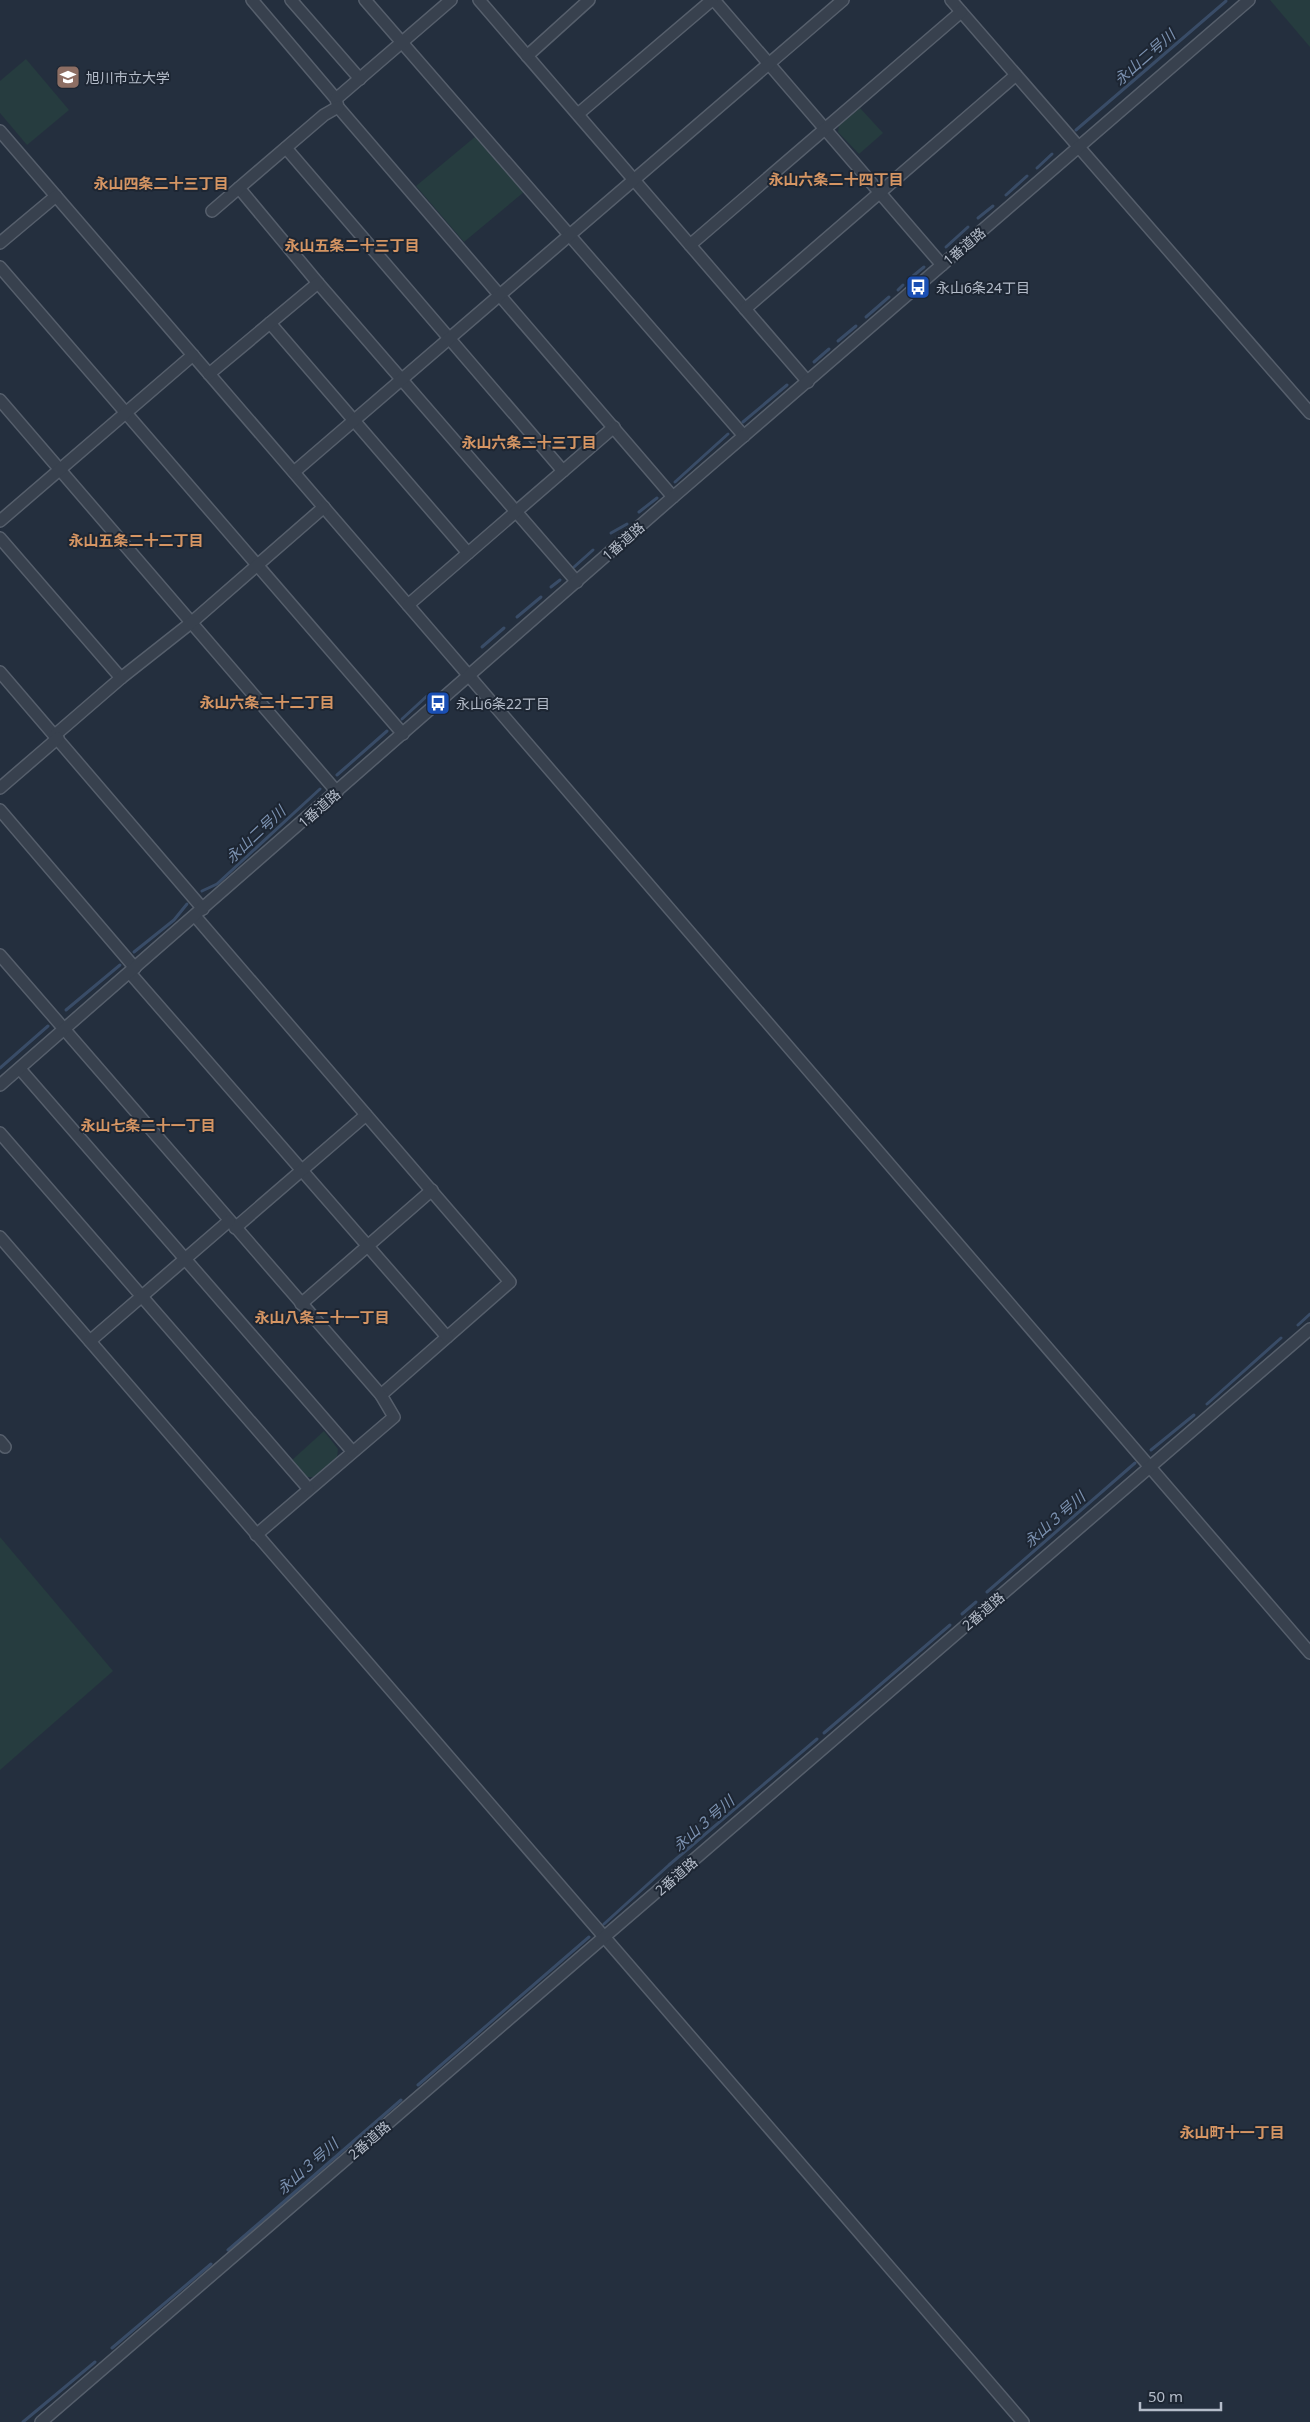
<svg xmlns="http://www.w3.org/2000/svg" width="1310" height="2422" viewBox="0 0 1310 2422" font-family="'Noto Sans','Noto Sans JP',sans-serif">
<rect width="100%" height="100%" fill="#242f3e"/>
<!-- green -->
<g fill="#263c3f">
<polygon points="1270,0 1310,0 1310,47"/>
<polygon points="26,59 69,110 27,145 0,113 0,81"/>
<polygon points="860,108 883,133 859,154 838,132 839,125"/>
<polygon points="476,136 524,192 464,242 416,186"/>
<polygon points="324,1431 338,1449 337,1458 314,1477 304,1477 291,1461"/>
<polygon points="0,1537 113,1671 0,1770"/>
</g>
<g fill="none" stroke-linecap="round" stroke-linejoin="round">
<!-- stream -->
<g stroke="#394c67" stroke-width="3">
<polyline points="1076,130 1226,1"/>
<polyline points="1037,168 1052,154"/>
<polyline points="1006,195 1027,176"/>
<polyline points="978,218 993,206"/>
<polyline points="946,247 968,227"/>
<polyline points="913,276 924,267"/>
<polyline points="898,290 903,285"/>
<polyline points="866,317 889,297"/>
<polyline points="838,341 856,326"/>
<polyline points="814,362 829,349"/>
<polyline points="743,422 787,385"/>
<polyline points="675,482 728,434"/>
<polyline points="639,512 657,498"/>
<polyline points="611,533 627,524"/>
<polyline points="574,567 593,550"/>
<polyline points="551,587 560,580"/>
<polyline points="517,617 541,597"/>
<polyline points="482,647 504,628"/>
<polyline points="402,719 427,696"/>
<polyline points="337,775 387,731"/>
<polyline points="202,891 217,884 320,789"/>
<polyline points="134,952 174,920 187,904"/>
<polyline points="66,1010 120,965"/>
<polyline points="0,1068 48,1026"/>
<polyline points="1298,1325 1310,1314"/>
<polyline points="1207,1404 1281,1338"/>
<polyline points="1151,1450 1194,1415"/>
<polyline points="987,1592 1135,1463"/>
<polyline points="962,1614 976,1602"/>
<polyline points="824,1733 950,1625"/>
<polyline points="604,1924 669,1865 817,1739"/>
<polyline points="418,2085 589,1937"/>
<polyline points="228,2250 401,2100"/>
<polyline points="112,2348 211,2264"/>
<polyline points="23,2422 95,2362"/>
</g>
<!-- minor casing -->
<g stroke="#565f6c" stroke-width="14">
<g id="minor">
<polyline points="252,0 336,99 338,107 673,497"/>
<polyline points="291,0 360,79"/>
<polyline points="365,0 744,436"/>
<polyline points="479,0 808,382"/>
<polyline points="714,0 942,265"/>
<polyline points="951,0 1310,413"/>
<polyline points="527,56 589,0"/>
<polyline points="336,99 451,0"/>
<polyline points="578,114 712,0"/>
<polyline points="0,131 1310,1653"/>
<polyline points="286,148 563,471"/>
<polyline points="239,188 318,283 577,582"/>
<polyline points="212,211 324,115 338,107"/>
<polyline points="0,243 56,196"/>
<polyline points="690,245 961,12"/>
<polyline points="0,267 403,734"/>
<polyline points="745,309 1016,75"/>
<polyline points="270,323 468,553"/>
<polyline points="209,374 318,283"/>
<polyline points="0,400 337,792"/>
<polyline points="294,472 843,0"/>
<polyline points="0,521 193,355"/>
<polyline points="0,538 121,678"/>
<polyline points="408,605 614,427"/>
<polyline points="0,672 203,909"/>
<polyline points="55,735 121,678 192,622 324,507"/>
<polyline points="0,788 58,738"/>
<polyline points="0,810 135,968"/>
<polyline points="195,916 510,1282 381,1395"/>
<polyline points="0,955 381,1395 394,1417 256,1535"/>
<polyline points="130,973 447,1337"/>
<polyline points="20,1069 352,1451"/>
<polyline points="0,1085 673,497 1249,0"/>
<polyline points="0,1133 308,1488"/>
<polyline points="235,1228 366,1115"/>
<polyline points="0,1237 1023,2422"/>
<polyline points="301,1304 432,1190"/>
<polyline points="90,1341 229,1221"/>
<polyline points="0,1441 5,1447"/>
<polyline points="41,2422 1310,1329"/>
</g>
</g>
<!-- minor -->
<use href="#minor" stroke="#38414e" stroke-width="11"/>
</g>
<!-- icons -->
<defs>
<g id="university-square" transform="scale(1.25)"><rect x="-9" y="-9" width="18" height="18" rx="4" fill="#8d6e63" stroke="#1d2633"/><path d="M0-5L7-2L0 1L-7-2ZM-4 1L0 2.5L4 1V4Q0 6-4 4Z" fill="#fff"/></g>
<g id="bus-square" transform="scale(1.25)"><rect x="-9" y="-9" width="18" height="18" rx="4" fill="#1a4fb4" stroke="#1d2633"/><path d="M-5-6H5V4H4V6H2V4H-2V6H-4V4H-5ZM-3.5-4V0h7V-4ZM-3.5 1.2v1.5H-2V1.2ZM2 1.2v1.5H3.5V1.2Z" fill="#fff"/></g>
</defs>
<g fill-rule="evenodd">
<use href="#university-square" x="68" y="77"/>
<use href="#bus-square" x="918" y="287"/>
<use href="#bus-square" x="438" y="703"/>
</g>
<g text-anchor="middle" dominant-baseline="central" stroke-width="4" stroke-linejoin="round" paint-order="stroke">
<!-- poi labels -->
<g font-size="14" fill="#b4bcc9" stroke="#1d2633" text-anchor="start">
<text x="86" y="77">旭川市立大学</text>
<text x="936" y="287">永山6条24丁目</text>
<text x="456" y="703">永山6条22丁目</text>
</g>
<!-- street labels -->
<g font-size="14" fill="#b4bcc9" stroke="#1d2633">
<text transform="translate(964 246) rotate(-40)">1番道路</text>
<text transform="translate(623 541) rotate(-41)">1番道路</text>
<text transform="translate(319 808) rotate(-41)">1番道路</text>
<text transform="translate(983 1611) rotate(-41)">2番道路</text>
<text transform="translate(676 1876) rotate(-41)">2番道路</text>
<text transform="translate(369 2140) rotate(-41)">2番道路</text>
</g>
<!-- water labels -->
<g font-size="15" font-style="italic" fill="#7c92b1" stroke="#1d2633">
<text transform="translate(1144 57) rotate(-41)">永山二号川</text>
<text transform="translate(255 834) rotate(-43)">永山二号川</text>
<text transform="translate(1054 1519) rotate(-41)">永山３号川</text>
<text transform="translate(703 1823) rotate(-41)">永山３号川</text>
<text transform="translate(307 2166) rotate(-41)">永山３号川</text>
</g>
<!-- neighbourhood labels -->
<g font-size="15" font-weight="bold" fill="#d59563" stroke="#1d2633">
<text x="836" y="179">永山六条二十四丁目</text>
<text x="161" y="183">永山四条二十三丁目</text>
<text x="352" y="245">永山五条二十三丁目</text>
<text x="529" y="442">永山六条二十三丁目</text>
<text x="136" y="540">永山五条二十二丁目</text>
<text x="267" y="702">永山六条二十二丁目</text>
<text x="148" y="1125">永山七条二十一丁目</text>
<text x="322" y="1317">永山八条二十一丁目</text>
<text x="1232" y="2132">永山町十一丁目</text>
</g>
</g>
<!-- scale -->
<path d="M1140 2402v8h81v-8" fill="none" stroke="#b4bcc9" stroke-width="2.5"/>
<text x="1148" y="2402" font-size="15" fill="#b4bcc9" stroke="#1d2633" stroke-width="4" paint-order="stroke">50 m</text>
</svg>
